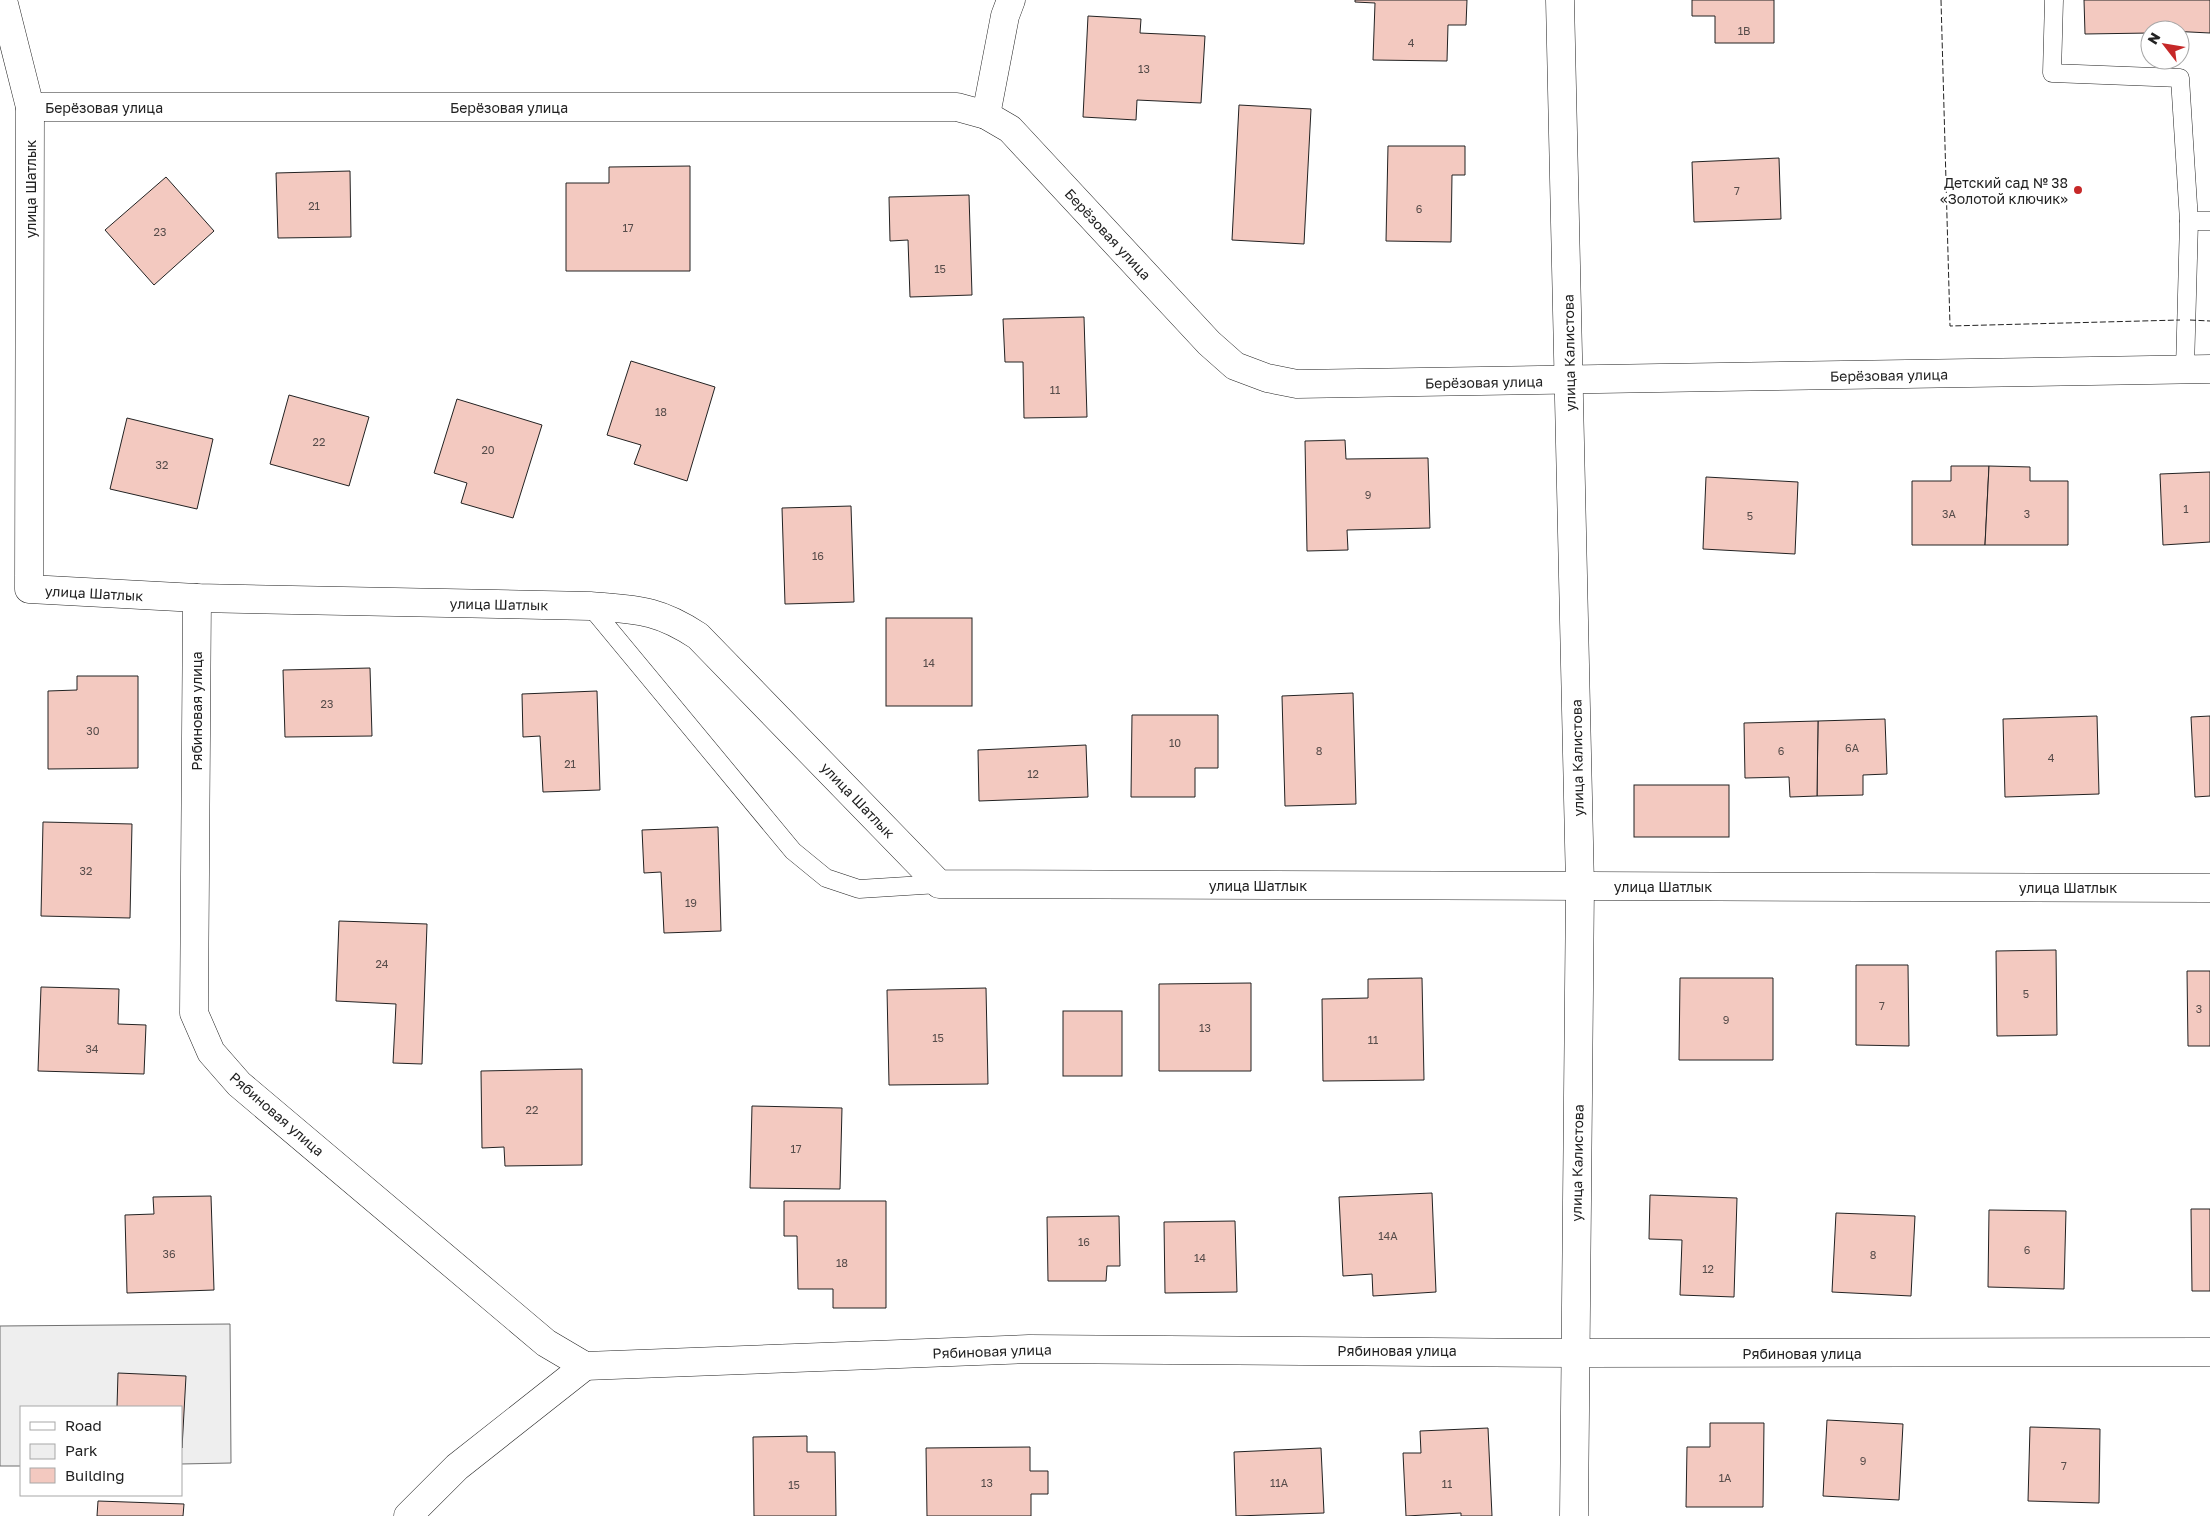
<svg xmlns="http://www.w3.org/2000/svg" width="2210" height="1516" viewBox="0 0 2210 1516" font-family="'Golos Text',sans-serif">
<rect width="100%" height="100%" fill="#fff"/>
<!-- green -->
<polygon fill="#eee" stroke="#6f6f6f" points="230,1324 231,1463 181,1464 181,1407 21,1407 21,1466 0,1466 0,1326"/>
<!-- building -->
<g fill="#f3c9c0" stroke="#222">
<polygon points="1355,0 1467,0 1466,25 1448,25 1447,61 1373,60 1375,3 1355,2"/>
<polygon points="1692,0 1774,0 1774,43 1715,43 1715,16 1692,16"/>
<polygon points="2084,0 2210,0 2210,33 2150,30 2150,33 2085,34"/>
<polygon points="1088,16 1141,19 1140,33 1205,36 1201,103 1137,100 1136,120 1083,117"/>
<polygon points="1239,105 1311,109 1304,244 1232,240"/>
<polygon points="1388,146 1465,146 1465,175 1452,175 1451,242 1386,241"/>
<polygon points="1779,158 1781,219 1694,222 1692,162"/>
<polygon points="690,166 690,271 566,271 566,183 609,183 609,167"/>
<polygon points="350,171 351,237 278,238 276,173"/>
<polygon points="166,177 214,231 154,285 105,230"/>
<polygon points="969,195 972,295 910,297 908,240 890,241 889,197"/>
<polygon points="1084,317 1087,417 1024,418 1023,362 1005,362 1003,319"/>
<polygon points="631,361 715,387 687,481 634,464 641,445 607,435"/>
<polygon points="289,395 369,417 349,486 270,464"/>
<polygon points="457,399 542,425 513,518 461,503 467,483 434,473"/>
<polygon points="127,418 213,439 197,509 110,489"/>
<polygon points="1345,440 1346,459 1428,458 1430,528 1347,530 1348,550 1307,551 1305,441"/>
<polygon points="1951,466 1989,466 1985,545 1912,545 1912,481 1951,481"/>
<polygon points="1989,466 2030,467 2030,481 2068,481 2068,545 1985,545"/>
<polygon points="2210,472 2210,542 2163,545 2160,474"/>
<polygon points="1706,477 1798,482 1795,554 1703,549"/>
<polygon points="851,506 854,602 785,604 782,508"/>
<rect x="886" y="618" width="86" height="88"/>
<polygon points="370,668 372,736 285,737 283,670"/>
<polygon points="77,676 138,676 138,768 48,769 48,691 77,690"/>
<polygon points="597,691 600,790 543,792 540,736 523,737 522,694"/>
<polygon points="1353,693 1356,804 1285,806 1282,696"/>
<polygon points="1132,715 1218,715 1218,768 1195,768 1195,797 1131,797"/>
<polygon points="2097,716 2099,794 2005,797 2003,719"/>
<polygon points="2210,716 2210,796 2195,797 2191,717"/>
<polygon points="1885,719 1887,774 1863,775 1863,795 1817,796 1818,721"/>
<polygon points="1818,721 1817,796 1790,797 1789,777 1745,778 1744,723"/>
<polygon points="1086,745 1088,797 979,801 978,750"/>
<rect x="1634" y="785" width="95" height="52"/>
<polygon points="43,822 132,824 130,918 41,916"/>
<polygon points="718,827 721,931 664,933 661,872 644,873 642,830"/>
<polygon points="339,921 427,924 422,1064 393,1063 396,1004 336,1001"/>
<polygon points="2056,950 2057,1035 1997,1036 1996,951"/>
<polygon points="1856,965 1908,965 1909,1046 1856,1045"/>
<polygon points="2187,971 2210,971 2210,1046 2188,1046"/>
<polygon points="1422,978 1424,1080 1323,1081 1322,999 1368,998 1368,979"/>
<polygon points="1680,978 1773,978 1773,1060 1679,1060"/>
<polygon points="1251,983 1251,1071 1159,1071 1159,984"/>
<polygon points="41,987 119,989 118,1024 146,1025 144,1074 38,1071"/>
<polygon points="986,988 988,1084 889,1085 887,990"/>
<rect x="1063" y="1011" width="59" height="65"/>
<polygon points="582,1069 582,1165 505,1166 504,1147 482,1148 481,1071"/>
<polygon points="752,1106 842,1108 840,1189 750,1188"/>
<polygon points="1432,1193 1436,1292 1373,1296 1372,1274 1343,1276 1339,1197"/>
<polygon points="1650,1195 1737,1198 1734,1297 1680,1295 1682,1240 1649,1239"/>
<polygon points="211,1196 214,1290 127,1293 125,1215 154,1214 153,1197"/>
<polygon points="784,1201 886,1201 886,1308 833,1308 833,1289 798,1289 797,1236 784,1236"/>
<polygon points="2191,1209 2210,1209 2210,1291 2192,1291"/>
<polygon points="1989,1210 2066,1211 2064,1289 1988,1287"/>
<polygon points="1836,1213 1915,1216 1911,1296 1832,1292"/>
<polygon points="1119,1216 1120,1266 1107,1266 1106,1281 1048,1281 1047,1217"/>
<polygon points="1235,1221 1237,1292 1165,1293 1164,1222"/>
<polygon points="118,1373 186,1376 182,1448 181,1407 117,1407"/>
<polygon points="1827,1420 1903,1424 1899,1500 1823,1496"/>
<polygon points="1710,1423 1764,1423 1763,1507 1686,1507 1687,1447 1710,1447"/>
<polygon points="2030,1427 2100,1429 2099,1503 2028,1501"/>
<polygon points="1488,1428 1492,1516 1461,1516 1461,1513 1406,1516 1403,1453 1421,1453 1420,1431"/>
<polygon points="807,1436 807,1452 835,1452 836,1516 754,1516 753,1437"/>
<polygon points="1030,1447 1030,1471 1048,1471 1048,1494 1031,1494 1031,1516 927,1516 926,1448"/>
<polygon points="1321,1448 1324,1513 1236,1516 1234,1452"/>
<polygon points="98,1501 184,1504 183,1516 97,1516"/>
</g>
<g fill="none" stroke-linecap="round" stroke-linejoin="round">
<!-- service casing -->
<g stroke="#222" stroke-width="19">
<g id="service">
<polyline points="2054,0 2052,73 2180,78 2189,221 2185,369"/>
<polyline points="2189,221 2210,221"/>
<polyline points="590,606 793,851 826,878 859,889 939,884"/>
</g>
</g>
<!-- minor casing -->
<g stroke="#222" stroke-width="29">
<g id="minor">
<path d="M3,0l27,107 -1,482 168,9 393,8c47,4 67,3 108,30l241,248 1271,4"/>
<polyline points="1560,0 1580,886 1574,1516"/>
<polyline points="30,107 957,107 986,115 1010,129 1209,343 1235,366 1267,378 1297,384 2210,369"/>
<polyline points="986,115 1005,16 1011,0"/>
<polyline points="197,598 194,1013 211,1052 239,1084 546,1343 585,1366 1029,1349 1575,1353 2210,1352"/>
<polyline points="408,1516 457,1467 585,1366"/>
</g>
</g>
<!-- service -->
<use href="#service" stroke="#fff" stroke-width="18"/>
<!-- minor -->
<use href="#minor" stroke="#fff" stroke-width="28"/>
<!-- fence -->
<g stroke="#222" stroke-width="1" stroke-dasharray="6 2.5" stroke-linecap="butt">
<polyline points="1941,0 1950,326 2180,320"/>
<polyline points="2190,320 2210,321"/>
</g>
</g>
<!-- markers -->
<circle fill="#c62828" stroke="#fff" stroke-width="2" cx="2078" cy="190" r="5"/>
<g text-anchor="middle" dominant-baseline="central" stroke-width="4" stroke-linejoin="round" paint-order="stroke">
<!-- number labels -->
<g font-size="11" fill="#564c4a">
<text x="1744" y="30">1В</text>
<text x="1411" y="42">4</text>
<text x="1144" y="68">13</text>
<text x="1737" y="190">7</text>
<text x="314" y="205">21</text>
<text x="1419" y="208">6</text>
<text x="628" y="227">17</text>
<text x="160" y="231">23</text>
<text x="940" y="268">15</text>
<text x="1055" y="389">11</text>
<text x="661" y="411">18</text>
<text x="319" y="441">22</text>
<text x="488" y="449">20</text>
<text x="162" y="464">32</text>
<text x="1368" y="494">9</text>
<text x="2186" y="508">1</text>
<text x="1949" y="513">3А</text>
<text x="2027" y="513">3</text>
<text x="1750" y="515">5</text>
<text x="818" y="555">16</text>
<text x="929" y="662">14</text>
<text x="327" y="703">23</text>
<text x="93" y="730">30</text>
<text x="1175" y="742">10</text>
<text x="1852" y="747">6А</text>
<text x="1319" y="750">8</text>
<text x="1781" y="750">6</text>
<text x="2051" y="757">4</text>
<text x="570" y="763">21</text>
<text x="1033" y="773">12</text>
<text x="86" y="870">32</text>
<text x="691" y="902">19</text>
<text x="382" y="963">24</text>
<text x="2026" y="993">5</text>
<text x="1882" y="1005">7</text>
<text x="2199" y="1008">3</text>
<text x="1726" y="1019">9</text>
<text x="1205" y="1027">13</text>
<text x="938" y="1037">15</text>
<text x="1373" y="1039">11</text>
<text x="92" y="1048">34</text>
<text x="532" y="1109">22</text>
<text x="796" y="1148">17</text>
<text x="1388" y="1235">14А</text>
<text x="1084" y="1241">16</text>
<text x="2027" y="1249">6</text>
<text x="169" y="1253">36</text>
<text x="1873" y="1254">8</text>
<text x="1200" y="1257">14</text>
<text x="842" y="1262">18</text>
<text x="1708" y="1268">12</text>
<text x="1863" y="1460">9</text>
<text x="2064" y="1465">7</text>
<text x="1725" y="1477">1А</text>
<text x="987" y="1482">13</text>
<text x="1279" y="1482">11А</text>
<text x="1447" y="1483">11</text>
<text x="794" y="1484">15</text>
</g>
<!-- street labels -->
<g font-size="14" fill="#222" stroke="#fff">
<text x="104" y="107">Берёзовая улица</text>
<text x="509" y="107">Берёзовая улица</text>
<text transform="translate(30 189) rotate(-90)">улица Шатлык</text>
<text transform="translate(1108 234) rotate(47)">Берёзовая улица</text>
<text transform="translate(1569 353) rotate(-91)">улица Калистова</text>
<text transform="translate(1889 375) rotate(-1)">Берёзовая улица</text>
<text transform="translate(1484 382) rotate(-1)">Берёзовая улица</text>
<text transform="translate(94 593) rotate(3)">улица Шатлык</text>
<text transform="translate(499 604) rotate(1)">улица Шатлык</text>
<text transform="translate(196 711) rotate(-90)">Рябиновая улица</text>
<text transform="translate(1577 758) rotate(-91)">улица Калистова</text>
<text transform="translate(858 800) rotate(46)">улица Шатлык</text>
<text x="1258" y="885">улица Шатлык</text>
<text x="1663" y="886">улица Шатлык</text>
<text x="2068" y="887">улица Шатлык</text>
<text transform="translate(277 1114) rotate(41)">Рябиновая улица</text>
<text transform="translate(1577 1163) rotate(-89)">улица Калистова</text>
<text x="1397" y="1350">Рябиновая улица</text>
<text transform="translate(992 1351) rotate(-2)">Рябиновая улица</text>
<text x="1802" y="1353">Рябиновая улица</text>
</g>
<!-- poi labels -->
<g font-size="14" fill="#222" stroke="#fff" text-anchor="end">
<text x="2068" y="182">Детский сад № 38<tspan x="2068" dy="16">«Золотой ключик»</tspan></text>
</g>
</g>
<!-- legend -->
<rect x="20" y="1406" width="162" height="90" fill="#ffffff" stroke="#a7a7a7"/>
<rect x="30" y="1422" width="25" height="8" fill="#ffffff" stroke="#a7a7a7"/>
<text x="65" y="1431" font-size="15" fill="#222222">Road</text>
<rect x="30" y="1444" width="25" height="15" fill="#eeeeee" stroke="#a7a7a7"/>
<text x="65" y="1456" font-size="15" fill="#222222">Park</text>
<rect x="30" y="1468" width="25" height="15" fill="#f3c9c0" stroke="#a7a7a7"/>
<text x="65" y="1481" font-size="15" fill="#222222">Building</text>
<!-- north arrow -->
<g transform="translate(2165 45) rotate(301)"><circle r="24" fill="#ffffff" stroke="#a7a7a7"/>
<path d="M0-4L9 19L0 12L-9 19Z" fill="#c62828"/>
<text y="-8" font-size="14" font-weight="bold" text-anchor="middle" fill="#222222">N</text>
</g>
</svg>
